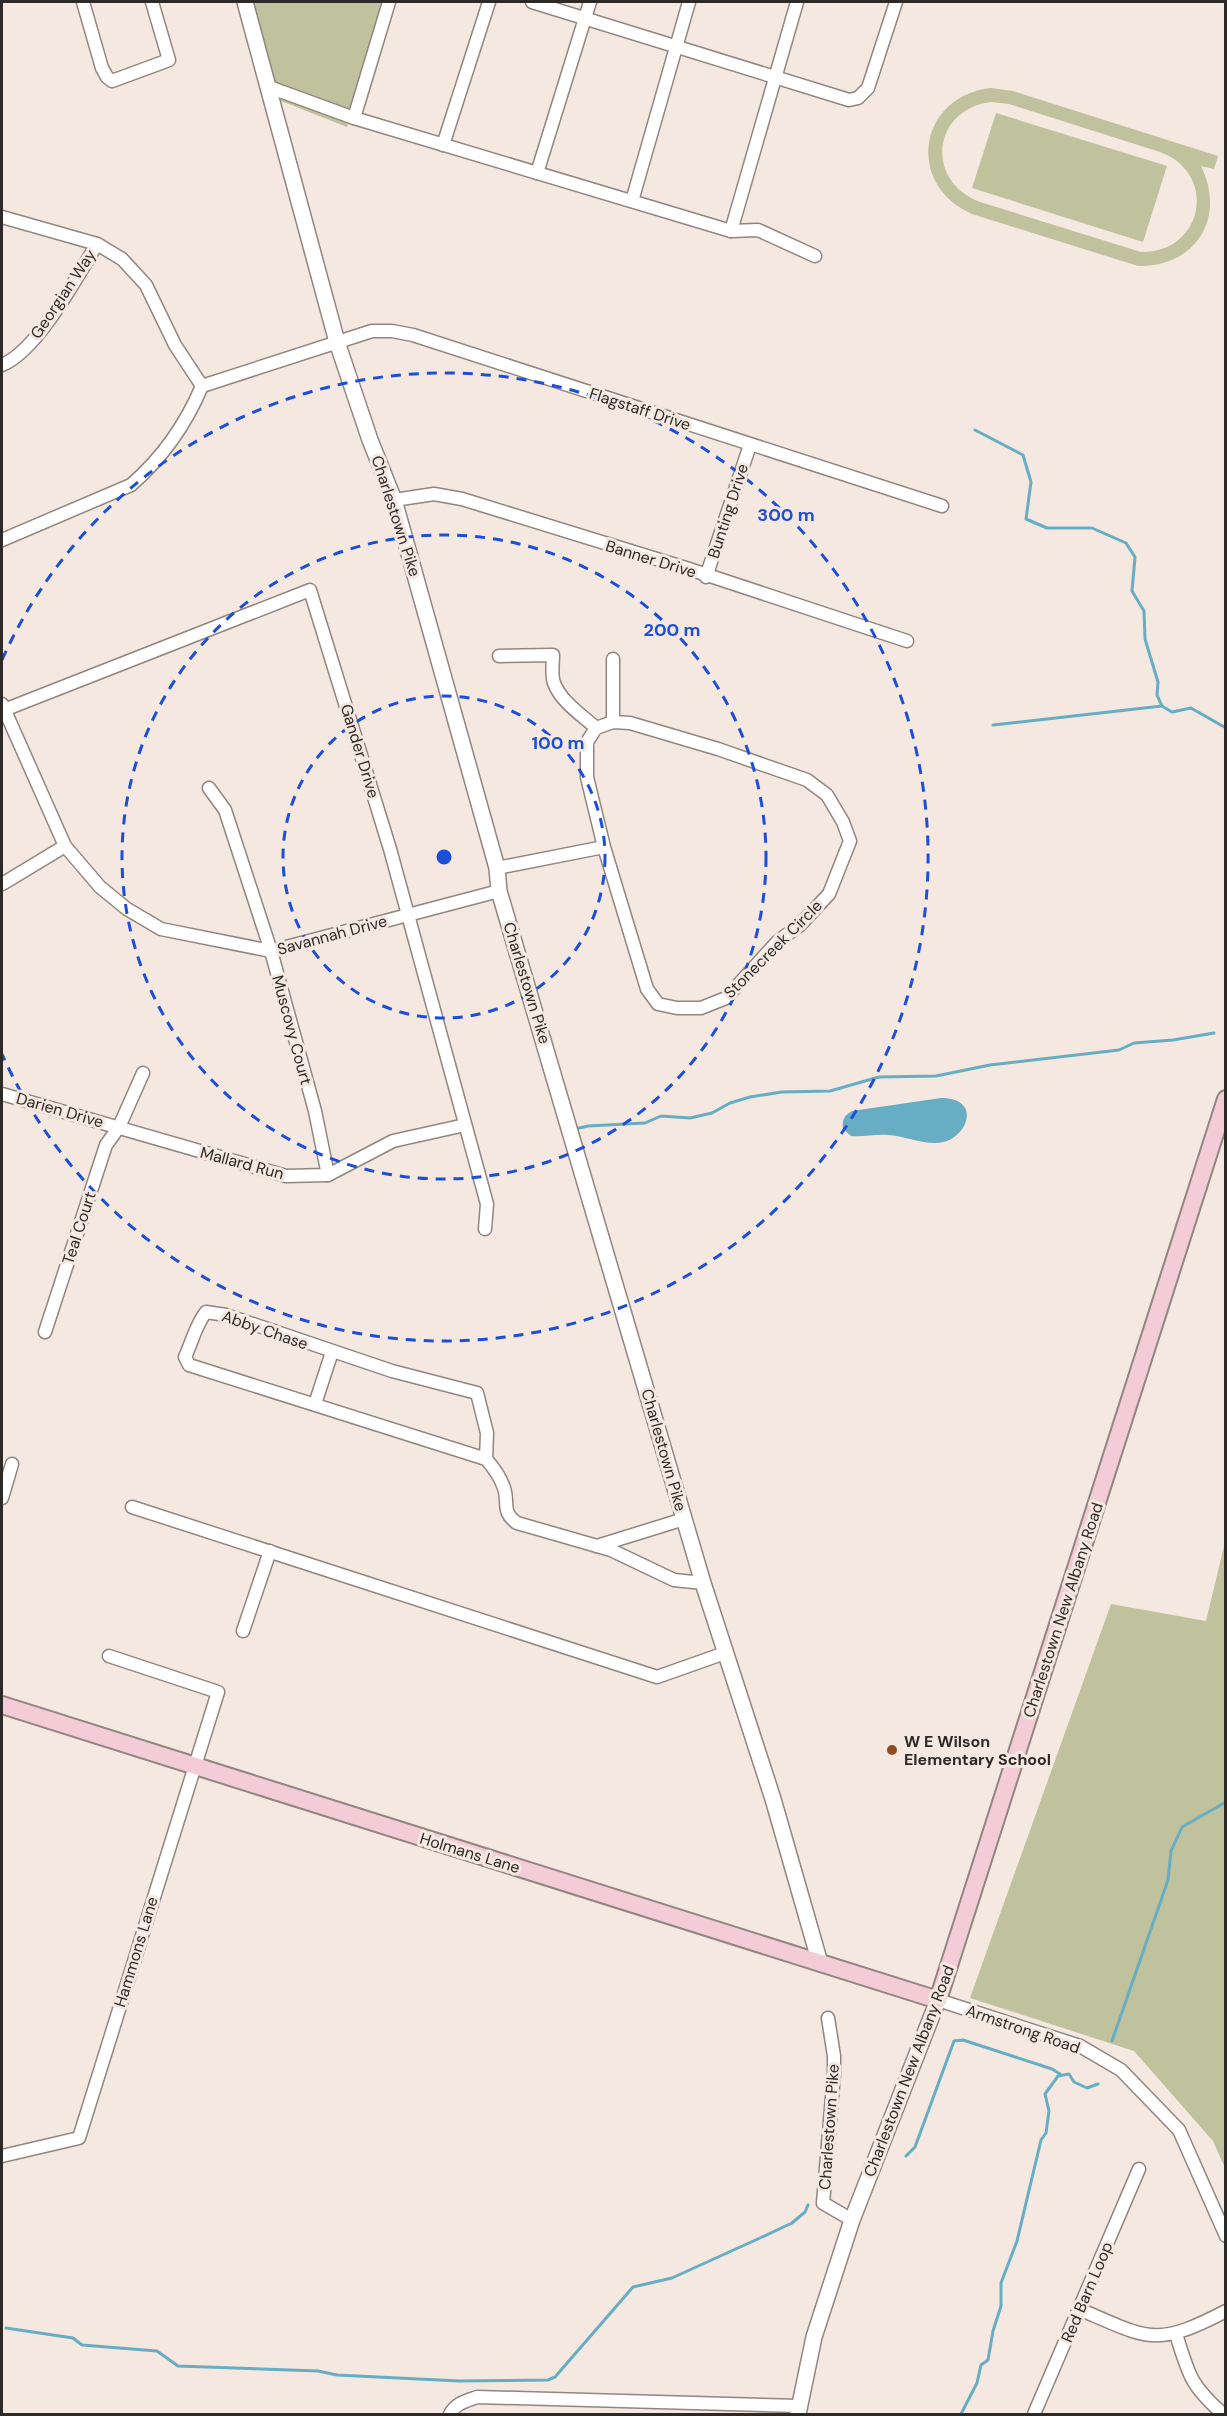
<svg xmlns="http://www.w3.org/2000/svg" width="1227" height="2416" viewBox="0 0 1227 2416" font-family="'DM Sans',sans-serif">
<rect width="100%" height="100%" fill="#f4e8e0"/>
<!-- green -->
<g fill="#bfc29c" fill-rule="evenodd">
<polygon points="252,2 384,2 347,127 281,101"/>
<path d="M991,88l22,3 205,65 -4,13 -13,-3c25,51 -4,101 -63,100l-166,-52c-67,-29 -54,-118 19,-126zM991,102l18,2 151,48c59,22 43,101 -19,100l-164,-51c-53,-23 -43,-92 14,-99z"/>
<polygon points="996,113 1167,166 1143,242 972,188"/>
<polygon points="1225,1542 1226,2168 1225,2168 1213,2141 1134,2051 970,1998 1111,1604 1206,1621"/>
</g>
<!-- water -->
<path fill="#67adc3" d="M941,1098c41,0 27,39 2,44 -17,4 -37,-6 -55,-7 -12,-1 -25,2 -37,1l-8,-7c-1,-10 1,-13 9,-18z"/>
<g fill="none" stroke-linecap="round" stroke-linejoin="round">
<!-- stream -->
<g stroke="#67adc3" stroke-width="3">
<polyline points="975,430 1023,455 1031,482 1026,519 1047,528 1092,528 1126,543 1135,557 1132,591 1144,611 1145,639 1158,682 1157,695 1162,706 1172,712 1191,708 1226,728"/>
<polyline points="993,725 1162,706"/>
<polyline points="575,1129 588,1126 645,1123 661,1116 690,1118 712,1113 730,1103 750,1097 782,1092 830,1091 879,1077 936,1076 990,1065 1119,1050 1134,1043 1173,1040 1214,1033"/>
<polyline points="1112,2041 1168,1880 1171,1851 1182,1827 1226,1802"/>
<polyline points="906,2156 915,2147 954,2041 963,2040 1052,2069 1060,2074"/>
<polyline points="6,2328 73,2338 82,2345 157,2351 178,2366 318,2371 337,2375 459,2381 548,2380 555,2377 633,2287 672,2278 760,2238 792,2223 805,2212 808,2205"/>
<polyline points="961,2414 977,2383 981,2365 988,2360 993,2331 1001,2306 1001,2283 1017,2241 1041,2140 1046,2133 1049,2111 1045,2094 1058,2076 1069,2074 1074,2082 1087,2088 1098,2084"/>
</g>
<!-- minor casing -->
<g stroke="#91867f" stroke-width="15">
<g id="minor">
<polyline points="83,2 102,68 107,77 112,81 169,60 152,2"/>
<polyline points="532,2 849,100 858,98 868,88 896,2"/>
<polyline points="269,87 354,118 731,231 758,230 815,256"/>
<polyline points="354,118 389,2"/>
<polyline points="443,145 489,2"/>
<polyline points="537,173 590,2"/>
<polyline points="632,201 689,2"/>
<polyline points="2,217 97,244 122,259 146,285 175,345 202,386"/>
<polyline points="731,231 797,2"/>
<path d="M2,365c35,-14 75,-88 95,-121"/>
<polyline points="394,500 434,494 462,499 689,569 907,641"/>
<path d="M2,540l129,-55c31,-27 55,-61 71,-99l170,-55h20l21,4 529,171"/>
<polyline points="706,577 750,445"/>
<path d="M499,656l54,-1c0,8 -2,20 1,28 7,19 28,32 42,45"/>
<polyline points="2,704 65,846 100,887 127,909 161,929 271,951 499,891"/>
<polyline points="4,710 310,590 390,849 487,1204 485,1229"/>
<polyline points="613,722 613,659"/>
<polyline points="209,788 225,810 271,951 315,1111 328,1175"/>
<polyline points="497,868 604,847 647,989 658,1004 677,1008 701,1008 726,998 778,941 799,926 829,894 850,841 843,822 827,795 807,780 718,749 630,723 613,722 596,728 587,742 587,777 604,847"/>
<polyline points="2,884 65,846"/>
<polyline points="2,1094 286,1176 328,1175 393,1141 465,1125"/>
<polyline points="45,1332 106,1145 119,1127 143,1073"/>
<polyline points="315,1404 332,1352"/>
<path d="M486,1459l1,-26 -10,-40 -85,-22 -166,-56 -20,-3c-10,12 -14,30 -21,45l4,8 297,94c8,9 14,17 18,29 5,15 -3,24 13,35l94,27 63,30 29,3"/>
<polyline points="2,1498 12,1464"/>
<polyline points="132,1507 657,1677 725,1653"/>
<polyline points="597,1546 684,1519"/>
<polyline points="243,1631 270,1551"/>
<polyline points="938,2000 1080,2046 1121,2070 1179,2130 1226,2236"/>
<polyline points="828,2018 834,2056 834,2074 823,2203 852,2220"/>
<polyline points="2,2156 79,2138 218,1692 109,1656"/>
<path d="M1079,2309c70,30 76,39 147,2"/>
<path d="M1176,2334c13,41 14,51 47,80"/>
<path d="M450,2414c6,-11 16,-13 27,-17l322,9"/>
<polyline points="1034,2414 1139,2169"/>
</g>
</g>
<!-- tertiary casing -->
<g stroke="#91867f" stroke-width="18">
<g id="tertiary">
<polyline points="245,2 337,342 370,440 394,500 497,868 499,891 703,1583 773,1799 820,1963"/>
<polyline points="798,2414 814,2337 852,2220 938,2000"/>
</g>
</g>
<!-- secondary casing -->
<g stroke="#91867f" stroke-width="20">
<polyline id="secondary" points="2,1705 938,2000 1226,1099"/>
</g>
<!-- minor -->
<use href="#minor" stroke="#fff" stroke-width="12"/>
<!-- tertiary -->
<use href="#tertiary" stroke="#fff" stroke-width="15"/>
<!-- secondary -->
<use href="#secondary" stroke="#f4ccd8" stroke-width="16"/>
</g>
<!-- distance rings -->
<g fill="none" stroke="#1d4ed8" stroke-width="3" stroke-dasharray="10 8">
<circle cx="444" cy="857" r="161"/>
<circle cx="444" cy="857" r="322"/>
<path d="M2 660A484 484 0 1 1 2 1054"/>
</g>
<!-- markers -->
<circle fill="#904c20" stroke="#f4e8e0" stroke-width="2" cx="892" cy="1750" r="6"/>
<g text-anchor="middle" dominant-baseline="central" stroke-width="6" stroke-linejoin="round" paint-order="stroke">
<!-- street labels -->
<g font-size="16" fill="#2d2926" stroke="#f4e8e0">
<text transform="translate(63 294) rotate(-56)">Georgian Way</text>
<text transform="translate(640 409) rotate(18)">Flagstaff Drive</text>
<text transform="translate(728 511) rotate(-72)">Bunting Drive</text>
<text transform="translate(396 516) rotate(72)">Charlestown Pike</text>
<text transform="translate(651 559) rotate(17)">Banner Drive</text>
<text transform="translate(360 751) rotate(73)">Gander Drive</text>
<text transform="translate(332 935) rotate(-15)">Savannah Drive</text>
<text transform="translate(773 949) rotate(-45)">Stonecreek Circle</text>
<text transform="translate(527 983) rotate(73)">Charlestown Pike</text>
<text transform="translate(292 1030) rotate(75)">Muscovy Court</text>
<text transform="translate(60 1110) rotate(16)">Darien Drive</text>
<text transform="translate(242 1163) rotate(15)">Mallard Run</text>
<text transform="translate(79 1228) rotate(-72)">Teal Court</text>
<text transform="translate(265 1330) rotate(19)">Abby Chase</text>
<text transform="translate(664 1450) rotate(74)">Charlestown Pike</text>
<text transform="translate(1063 1610) rotate(-72)">Charlestown New Albany Road</text>
<text transform="translate(470 1853) rotate(17)">Holmans Lane</text>
<text transform="translate(136 1952) rotate(-73)">Hammons Lane</text>
<text transform="translate(1023 2029) rotate(19)">Armstrong Road</text>
<text transform="translate(909 2071) rotate(-69)">Charlestown New Albany Road</text>
<text transform="translate(829 2127) rotate(-86)">Charlestown Pike</text>
<text transform="translate(1087 2292) rotate(-67)">Red Barn Loop</text>
</g>
<!-- poi labels -->
<g font-size="16" font-weight="bold" fill="#2d2926" stroke="#f4e8e0" text-anchor="start">
<text x="904" y="1741">W E Wilson<tspan x="904" dy="18">Elementary School</tspan></text>
</g>
</g>
<circle cx="444" cy="857" r="9" fill="#1d4ed8" stroke="#f4e8e0" stroke-width="3"/>
<g font-size="18" text-anchor="middle" font-weight="bold" fill="#1d4ed8" stroke="#f4e8e0" stroke-width="6" stroke-linejoin="round" paint-order="stroke">
<text x="786" y="521">300 m</text>
<text x="672" y="636">200 m</text>
<text x="558" y="749">100 m</text>
</g>
<!-- border -->
<rect width="1227" height="2416" fill="none" stroke="#2d2926" stroke-width="6"/>
</svg>
